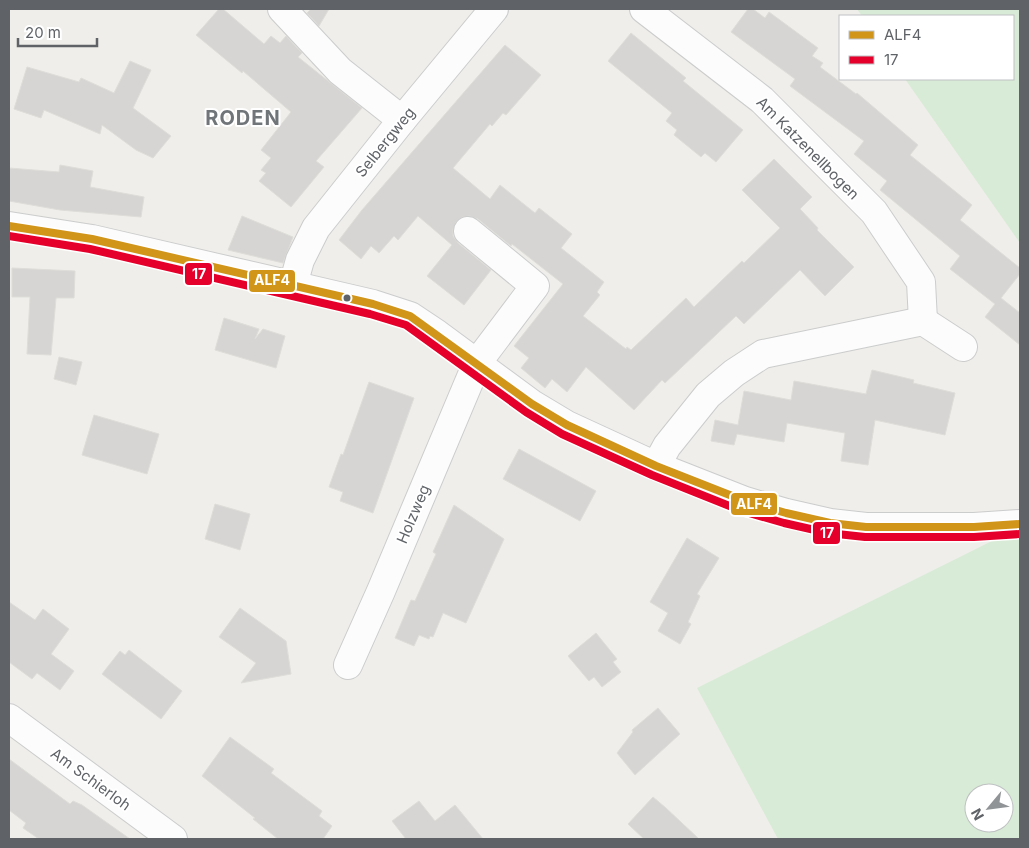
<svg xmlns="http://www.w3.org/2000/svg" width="1029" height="848" viewBox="0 0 1029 848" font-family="Inter,sans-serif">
<rect width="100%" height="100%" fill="#efeeea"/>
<!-- green -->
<g fill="#d8ebd6" fill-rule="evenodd">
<polygon points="857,9 1020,9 1020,243 905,79 1013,79 1013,16 862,16"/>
<path d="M1020,527v312h-242l-81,-151zM974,793h30v30h-30z"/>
</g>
<!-- building -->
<g fill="#d6d5d3" stroke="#deddd9">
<polygon points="219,9 223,9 264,44 271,36 280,43 286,36 302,53 298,57 362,108 316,161 324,167 291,207 259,181 266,173 261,170 271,158 261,150 291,112 243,71 242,73 196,35"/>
<polygon points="311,9 329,9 319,26 307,13"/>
<polygon points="748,9 753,9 765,18 769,12 818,48 812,56 823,63 820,67 856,94 857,93 918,145 910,155 972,205 960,220 1020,268 1020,274 1001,298 1020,313 1020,345 985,317 995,304 950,269 960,256 880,190 887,181 854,154 864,141 790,86 795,79 731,32"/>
<polygon points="631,33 686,78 683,81 743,130 716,162 705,153 701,157 674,135 677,130 666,121 672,113 608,61"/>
<polygon points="505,45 541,75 506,115 503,113 492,126 490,124 453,168 490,199 500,185 535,213 539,208 572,234 561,248 604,282 597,292 600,295 583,316 626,349 627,347 631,350 686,298 694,307 742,261 744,263 780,228 742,190 774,159 812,197 800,209 818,228 817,230 854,267 825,296 800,270 744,324 736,316 665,383 662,380 634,410 586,367 567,392 552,379 545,388 521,368 529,358 514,346 563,284 512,244 511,246 478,219 470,216 462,217 456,222 453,229 453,236 458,243 491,270 464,305 427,276 452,245 418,216 398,240 394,236 379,253 371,246 361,259 339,240 362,210"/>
<polygon points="130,61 151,70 133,108 171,136 153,158 136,150 102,125 100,134 44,110 41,118 14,109 27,67 79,82 81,78 114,93"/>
<polygon points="60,165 93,171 90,187 144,197 141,217 60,210 9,201 9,168 59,172"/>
<polygon points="242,216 293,237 283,263 228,250"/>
<polygon points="12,268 75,271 74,298 56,298 51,355 27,354 30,297 12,297"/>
<polygon points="224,318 259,329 255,339 263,329 285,336 276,368 215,350"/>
<polygon points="59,357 82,362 76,385 54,379"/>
<polygon points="872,370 914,380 913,383 955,393 945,435 875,420 868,465 841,461 845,433 787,423 784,442 737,434 734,445 711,441 715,420 738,425 744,391 791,400 794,381 866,394"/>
<polygon points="369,382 414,398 373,513 340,501 343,492 329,487 341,454 343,455"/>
<polygon points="94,415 159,434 147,474 82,455"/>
<polygon points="519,449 596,491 580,521 503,479"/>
<polygon points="215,504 250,514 240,550 205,539"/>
<polygon points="454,505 504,539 466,623 443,613 433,637 430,636 429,639 419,635 414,646 395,638 411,600 415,601 436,554 433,552"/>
<polygon points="687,538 719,558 697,594 700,596 688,622 691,624 680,644 658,631 668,613 650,602"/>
<polygon points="9,602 35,620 43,609 69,629 51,654 74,671 60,690 37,673 32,679 9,662"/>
<polygon points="240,608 286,641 291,674 241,683 256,663 219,637"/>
<polygon points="596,633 617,659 613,662 621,672 602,687 594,677 589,681 568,656"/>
<polygon points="129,650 182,691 161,719 102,674 120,651 125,655"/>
<polygon points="658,708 680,734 635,775 617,753 633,732 632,730"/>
<polygon points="230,737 274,769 271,773 322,811 319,816 332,826 323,839 278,839 253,819 255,818 202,776"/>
<polygon points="9,759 70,804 73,801 82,805 130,839 39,839 23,828 26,823 9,810"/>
<polygon points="653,797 666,808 699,839 644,839 628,824"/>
<polygon points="419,801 435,821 455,805 483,839 406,839 392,821"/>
</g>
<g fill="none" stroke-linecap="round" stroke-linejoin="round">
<!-- minor casing -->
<g stroke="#cbcccc" stroke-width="30">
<g id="minor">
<polyline points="282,9 340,71 402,120"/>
<polyline points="644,9 762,100 874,212 921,282 923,321"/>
<polyline points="9,226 92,239 373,304 410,316 437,334 532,404 567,425 656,466 745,501 786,513 830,523 866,527 974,527 1020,524"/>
<polyline points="293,285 300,260 316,228 402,120 494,9"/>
<polyline points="656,466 667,446 708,395 734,373 763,354 923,321 963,347"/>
<polyline points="348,665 381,591 477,363 535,286 468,231"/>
<polyline points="9,718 173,839"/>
</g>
</g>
<!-- minor -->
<use href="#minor" stroke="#fdfcfc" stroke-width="28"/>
<!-- bus-1 casing -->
<g stroke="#fff" stroke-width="11">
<polyline id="bus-1" points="9,226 92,239 373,304 410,316 532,404 567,425 656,466 745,501 786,513 830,523 866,527 974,527 1020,524"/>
</g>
<!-- bus-2 casing -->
<g stroke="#fff" stroke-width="11">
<polyline id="bus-2" points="9,236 90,249 370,314 406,325 526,412 562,434 652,475 742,511 784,523 828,533 865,537 974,537 1020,534"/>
</g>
<!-- bus-1 -->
<use href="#bus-1" stroke="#d1951a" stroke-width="8"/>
<!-- bus-2 -->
<use href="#bus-2" stroke="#e4002b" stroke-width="8"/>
</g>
<!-- markers -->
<circle fill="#5f6368" stroke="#fff" stroke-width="2" cx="347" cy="298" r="4.5"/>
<g text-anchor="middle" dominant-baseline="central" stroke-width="4" stroke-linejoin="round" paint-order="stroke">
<!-- street labels -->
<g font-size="15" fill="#5f6368" stroke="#fff">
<text transform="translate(385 142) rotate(-51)">Selbergweg</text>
<text transform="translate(808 148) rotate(45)">Am Katzenellbogen</text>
<text transform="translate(413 514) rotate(-67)">Holzweg</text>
<text transform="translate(91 779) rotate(36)">Am Schierloh</text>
</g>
<!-- district labels -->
<g font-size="20" font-weight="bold" letter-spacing="1" fill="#70757a" stroke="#fff">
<text x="243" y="118">RODEN</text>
</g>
</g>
<g stroke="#fff" stroke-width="2">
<rect x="184" y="262" width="29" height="24" rx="5" fill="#e4002b"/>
<rect x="248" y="269" width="48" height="24" rx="5" fill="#d1951a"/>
<rect x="730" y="492" width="48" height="24" rx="5" fill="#d1951a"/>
<rect x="812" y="521" width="29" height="24" rx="5" fill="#e4002b"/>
</g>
<g font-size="14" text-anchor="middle" font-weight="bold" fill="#fff">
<text x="199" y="279">17</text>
<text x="272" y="285">ALF4</text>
<text x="754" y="509">ALF4</text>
<text x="827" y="538">17</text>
</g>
<!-- border -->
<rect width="1029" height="848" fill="none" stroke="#5f6368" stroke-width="20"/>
<!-- legend -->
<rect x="839" y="15" width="175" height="65" fill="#ffffff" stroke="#bfc1c3"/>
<rect x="849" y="31" width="25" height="8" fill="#d1951a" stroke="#bfc1c3"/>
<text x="884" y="40" font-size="15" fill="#5f6368">ALF4</text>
<rect x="849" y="56" width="25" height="8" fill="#e4002b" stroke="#bfc1c3"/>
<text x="884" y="65" font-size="15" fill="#5f6368">17</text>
<!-- north arrow -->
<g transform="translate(989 808) rotate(241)"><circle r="24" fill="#ffffff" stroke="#bfc1c3"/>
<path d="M0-4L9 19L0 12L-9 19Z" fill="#919496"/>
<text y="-8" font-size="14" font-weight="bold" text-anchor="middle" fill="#5f6368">N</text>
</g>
<!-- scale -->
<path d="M18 38v8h79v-8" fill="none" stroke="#5f6368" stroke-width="2.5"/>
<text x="25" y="38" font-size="15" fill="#5f6368" stroke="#ffffff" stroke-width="4" paint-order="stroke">20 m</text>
</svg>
